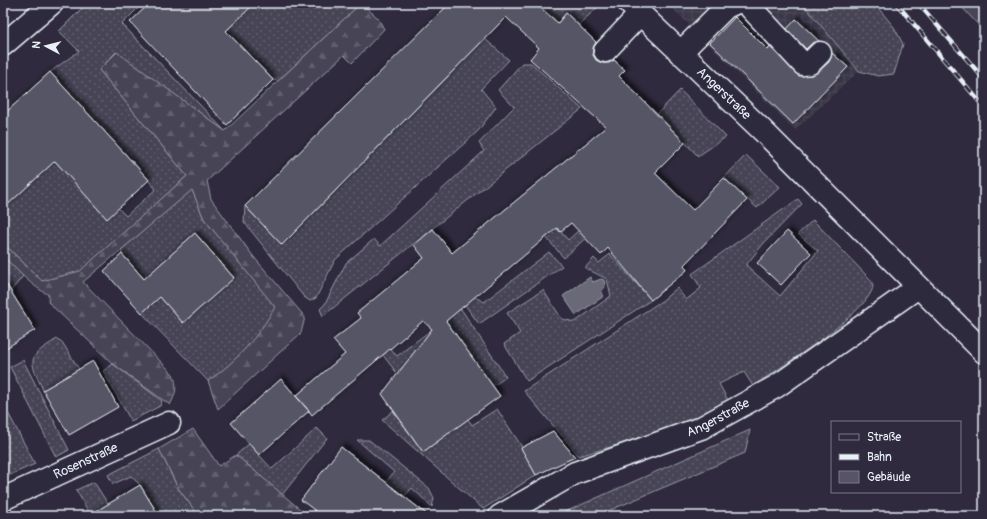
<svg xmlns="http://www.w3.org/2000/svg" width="987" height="519" viewBox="0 0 987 519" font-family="Pangolin,sans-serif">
<defs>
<pattern id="industrial-grid" width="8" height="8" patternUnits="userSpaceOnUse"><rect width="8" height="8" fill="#3b3749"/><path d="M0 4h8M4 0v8" fill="none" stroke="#4e4b5b"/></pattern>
<pattern id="grass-dots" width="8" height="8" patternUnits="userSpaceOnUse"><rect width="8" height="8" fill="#464455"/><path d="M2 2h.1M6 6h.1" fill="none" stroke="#615f6e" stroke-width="1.8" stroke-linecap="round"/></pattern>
<pattern id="forest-firs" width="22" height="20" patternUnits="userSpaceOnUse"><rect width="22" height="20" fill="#464455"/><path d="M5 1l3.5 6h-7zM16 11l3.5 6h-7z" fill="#615f6e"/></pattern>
<filter id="shadow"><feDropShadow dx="3.5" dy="-3.5" stdDeviation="2" flood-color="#0009"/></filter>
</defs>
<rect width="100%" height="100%" fill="#2f2a3d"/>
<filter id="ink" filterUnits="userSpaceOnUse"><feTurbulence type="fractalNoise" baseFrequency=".025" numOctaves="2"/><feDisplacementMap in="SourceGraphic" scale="8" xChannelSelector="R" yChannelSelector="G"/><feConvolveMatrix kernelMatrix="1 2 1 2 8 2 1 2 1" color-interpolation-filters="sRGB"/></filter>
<g filter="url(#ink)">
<!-- industrial -->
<polygon fill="url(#industrial-grid)" points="667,3 802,3 859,71 795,130"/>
<!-- grass -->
<g fill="url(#grass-dots)" stroke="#979aa6">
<polygon points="87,3 143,3 122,24 225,131 116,52 99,70 187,176 80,272 42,281 3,243 3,209 55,161 107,218 118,208 126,216 156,189 50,72 79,51 59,31"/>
<polygon points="255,3 361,3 278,81 273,80 226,31"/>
<polygon points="535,3 592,3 597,8 578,25 566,13 558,23"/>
<polygon points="802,3 874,3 894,27 903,44 894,74 878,76 859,71"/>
<polygon points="485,39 509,60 481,89 496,107 478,131 335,260 316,298 310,301 304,297 244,222 245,206 282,245"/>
<polygon points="522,63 531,63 582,109 323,316 320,309 325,304 346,263 374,239 380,246 484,151 479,143 514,107 498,90"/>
<polygon points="680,90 726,137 698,156 657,114"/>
<polygon points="746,155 780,187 757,208 724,178"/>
<polygon points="192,189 204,219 276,307 259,335 224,370 208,381 142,313 160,297 183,323 234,277 195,233 144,279 122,254 121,250"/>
<polygon points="632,195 564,258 536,226 547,216 568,240 612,200"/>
<path d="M798,199l4,5 -38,39 -18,22 34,31 38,-45 -20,-17 15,-14 57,59c2,3 4,7 2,11 -10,27 -93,78 -119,96l-9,-14 -25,12 10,18 -40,22 -110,32 -55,-65 139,-91 14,-12 9,12 15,-12 -9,-14z"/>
<polygon points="549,252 562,266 479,324 437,267 444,260 475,297 484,302"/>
<polygon points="610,254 651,300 527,381 504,344 520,333 507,313 543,290 562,319 575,322 611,296 607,279 585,268 594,258 599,263"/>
<polygon points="3,256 23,276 11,291 3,296"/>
<polygon points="434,268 506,377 493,386 488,380 429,349 396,372 382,354 389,348 397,356 444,320"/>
<path d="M57,339l5,3 17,27 -36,21c-14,-31 -17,-32 14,-51z"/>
<polygon points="23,360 69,450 56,457 10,367"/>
<polygon points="113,364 162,401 160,406 131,421 103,371"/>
<polygon points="5,407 35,464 3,478 3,409"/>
<polygon points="497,409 522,447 536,475 483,509 382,420 393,411 423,452 468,419 472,425"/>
<polygon points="317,428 327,438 282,495 236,455 249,444 272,469"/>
<polygon points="750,430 745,453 608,511 601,516 556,516"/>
<polygon points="357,440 369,440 429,488 434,498 432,507 412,488 387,516 358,516 394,472"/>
<polygon points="159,449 178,488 199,516 159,516 140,485 131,476 113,484 108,475"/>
<polygon points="94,482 108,504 91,516 76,490"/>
</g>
<!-- forest -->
<g fill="url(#forest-firs)" stroke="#979aa6">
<path d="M361,3l17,15 6,11 -32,34 -8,-8 -137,126 4,18 42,57 52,61 -4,16 -83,76 -10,-28c29,-20 50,-44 67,-74l-71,-88 -12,-29 -109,92 90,92c5,12 3,20 -3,31l-57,-41 -65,-62 1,-7c-18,-9 -32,-25 -46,-39v-13l39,38 38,-10 107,-95 -88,-106 18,-18 108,79z"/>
<polygon points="958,3 984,3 984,31"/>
<polygon points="193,429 219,466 236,455 308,516 199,516 178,488 159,449"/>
</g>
<!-- water -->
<polygon fill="#696978" stroke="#9c9fab" points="590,277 593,282 601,279 604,280 605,287 601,292 604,296 576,315 563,296"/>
<!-- building -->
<g fill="#575565" stroke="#e8f1f8" filter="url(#shadow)">
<polygon points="150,3 255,3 226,31 273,80 227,125 130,22"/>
<polygon points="450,3 535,3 558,23 566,13 596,42 593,48 593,55 596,60 602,63 609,63 614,60 625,70 619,76 685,143 655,173 693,210 724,178 747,200 684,265 687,270 651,300 608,248 601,255 571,223 560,232 557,228 446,321 500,396 423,452 382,394 432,329 423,321 312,415 309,411 259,455 231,423 281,379 309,411 296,396 345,354 333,340 361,318 357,313 424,258 414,245 433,229 452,253 606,127 530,59 539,48 506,17 282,245 245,206"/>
<polygon points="735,17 768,50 770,47 799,76 812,75 818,72 829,62 832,53 848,67 793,124 710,43"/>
<polygon points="796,19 819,41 811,44 806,49 787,29"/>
<polygon points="50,72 149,180 107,219 55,161 3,209 3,115"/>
<polygon points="787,231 811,253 781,285 757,263"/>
<polygon points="195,233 234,278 183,323 160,297 142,313 104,271 122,254 144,279"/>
<polygon points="3,279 35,330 3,350"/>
<polygon points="93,361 118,407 69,435 43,390"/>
<polygon points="553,431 575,457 536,475 521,448"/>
<polygon points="341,447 429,516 322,516 301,500"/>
<polygon points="140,485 159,516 88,516"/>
</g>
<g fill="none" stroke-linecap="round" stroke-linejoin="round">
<!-- minor casing -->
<g stroke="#e8f1f8" stroke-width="25">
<g id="minor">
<path id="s1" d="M629,3l134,128 221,221"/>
<polyline points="744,3 748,5 803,64 810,63 820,53"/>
<polyline points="3,45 52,3"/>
<polyline points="605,51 640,14"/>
<polyline points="680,53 726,7 735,3"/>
<path id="s2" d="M3,499l166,-76"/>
<path id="s3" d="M500,516l75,-43 126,-45 76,-42 141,-99"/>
</g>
</g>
<!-- minor -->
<use href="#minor" stroke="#2f2a3d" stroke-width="22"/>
<!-- rail casing -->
<g stroke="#e8f1f8" stroke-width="4.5">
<g id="rail">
<polyline points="896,3 984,107"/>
<polyline points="918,3 984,79"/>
</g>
</g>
<!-- rail -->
<use href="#rail" stroke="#2f2a3d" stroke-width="3" stroke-dasharray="9" stroke-linecap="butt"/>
</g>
</g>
<g text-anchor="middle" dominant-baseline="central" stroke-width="4" stroke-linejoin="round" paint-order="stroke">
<!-- street labels -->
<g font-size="13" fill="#e8f1f8" stroke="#2f2a3d">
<text stroke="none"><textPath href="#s1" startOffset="131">Angerstraße</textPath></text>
<text stroke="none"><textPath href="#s3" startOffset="240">Angerstraße</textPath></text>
<text stroke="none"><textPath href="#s2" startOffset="91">Rosenstraße</textPath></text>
</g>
</g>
<!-- margin -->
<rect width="987" height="519" fill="none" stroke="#2f2a3d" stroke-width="16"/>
<rect x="8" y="8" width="971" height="503" fill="none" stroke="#e8f1f8" stroke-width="1.5" filter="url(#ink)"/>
<!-- legend -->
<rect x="831" y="421" width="130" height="72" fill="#2f2a3d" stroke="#797a88"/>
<rect x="839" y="434" width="20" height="6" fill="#2f2a3d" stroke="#797a88"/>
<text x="867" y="441" font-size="12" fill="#e8f1f8">Straße</text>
<rect x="839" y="454" width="20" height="6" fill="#e8f1f8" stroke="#797a88"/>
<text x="867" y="461" font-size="12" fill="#e8f1f8">Bahn</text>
<rect x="839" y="471" width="20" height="12" fill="#575565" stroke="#797a88"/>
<text x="867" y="481" font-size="12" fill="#e8f1f8">Gebäude</text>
<!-- north arrow -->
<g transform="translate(46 46) rotate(277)" stroke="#2f2a3d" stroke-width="3" paint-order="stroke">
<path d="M0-3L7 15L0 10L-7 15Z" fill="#e8f1f8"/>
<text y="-6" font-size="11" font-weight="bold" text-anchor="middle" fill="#e8f1f8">N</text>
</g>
</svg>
